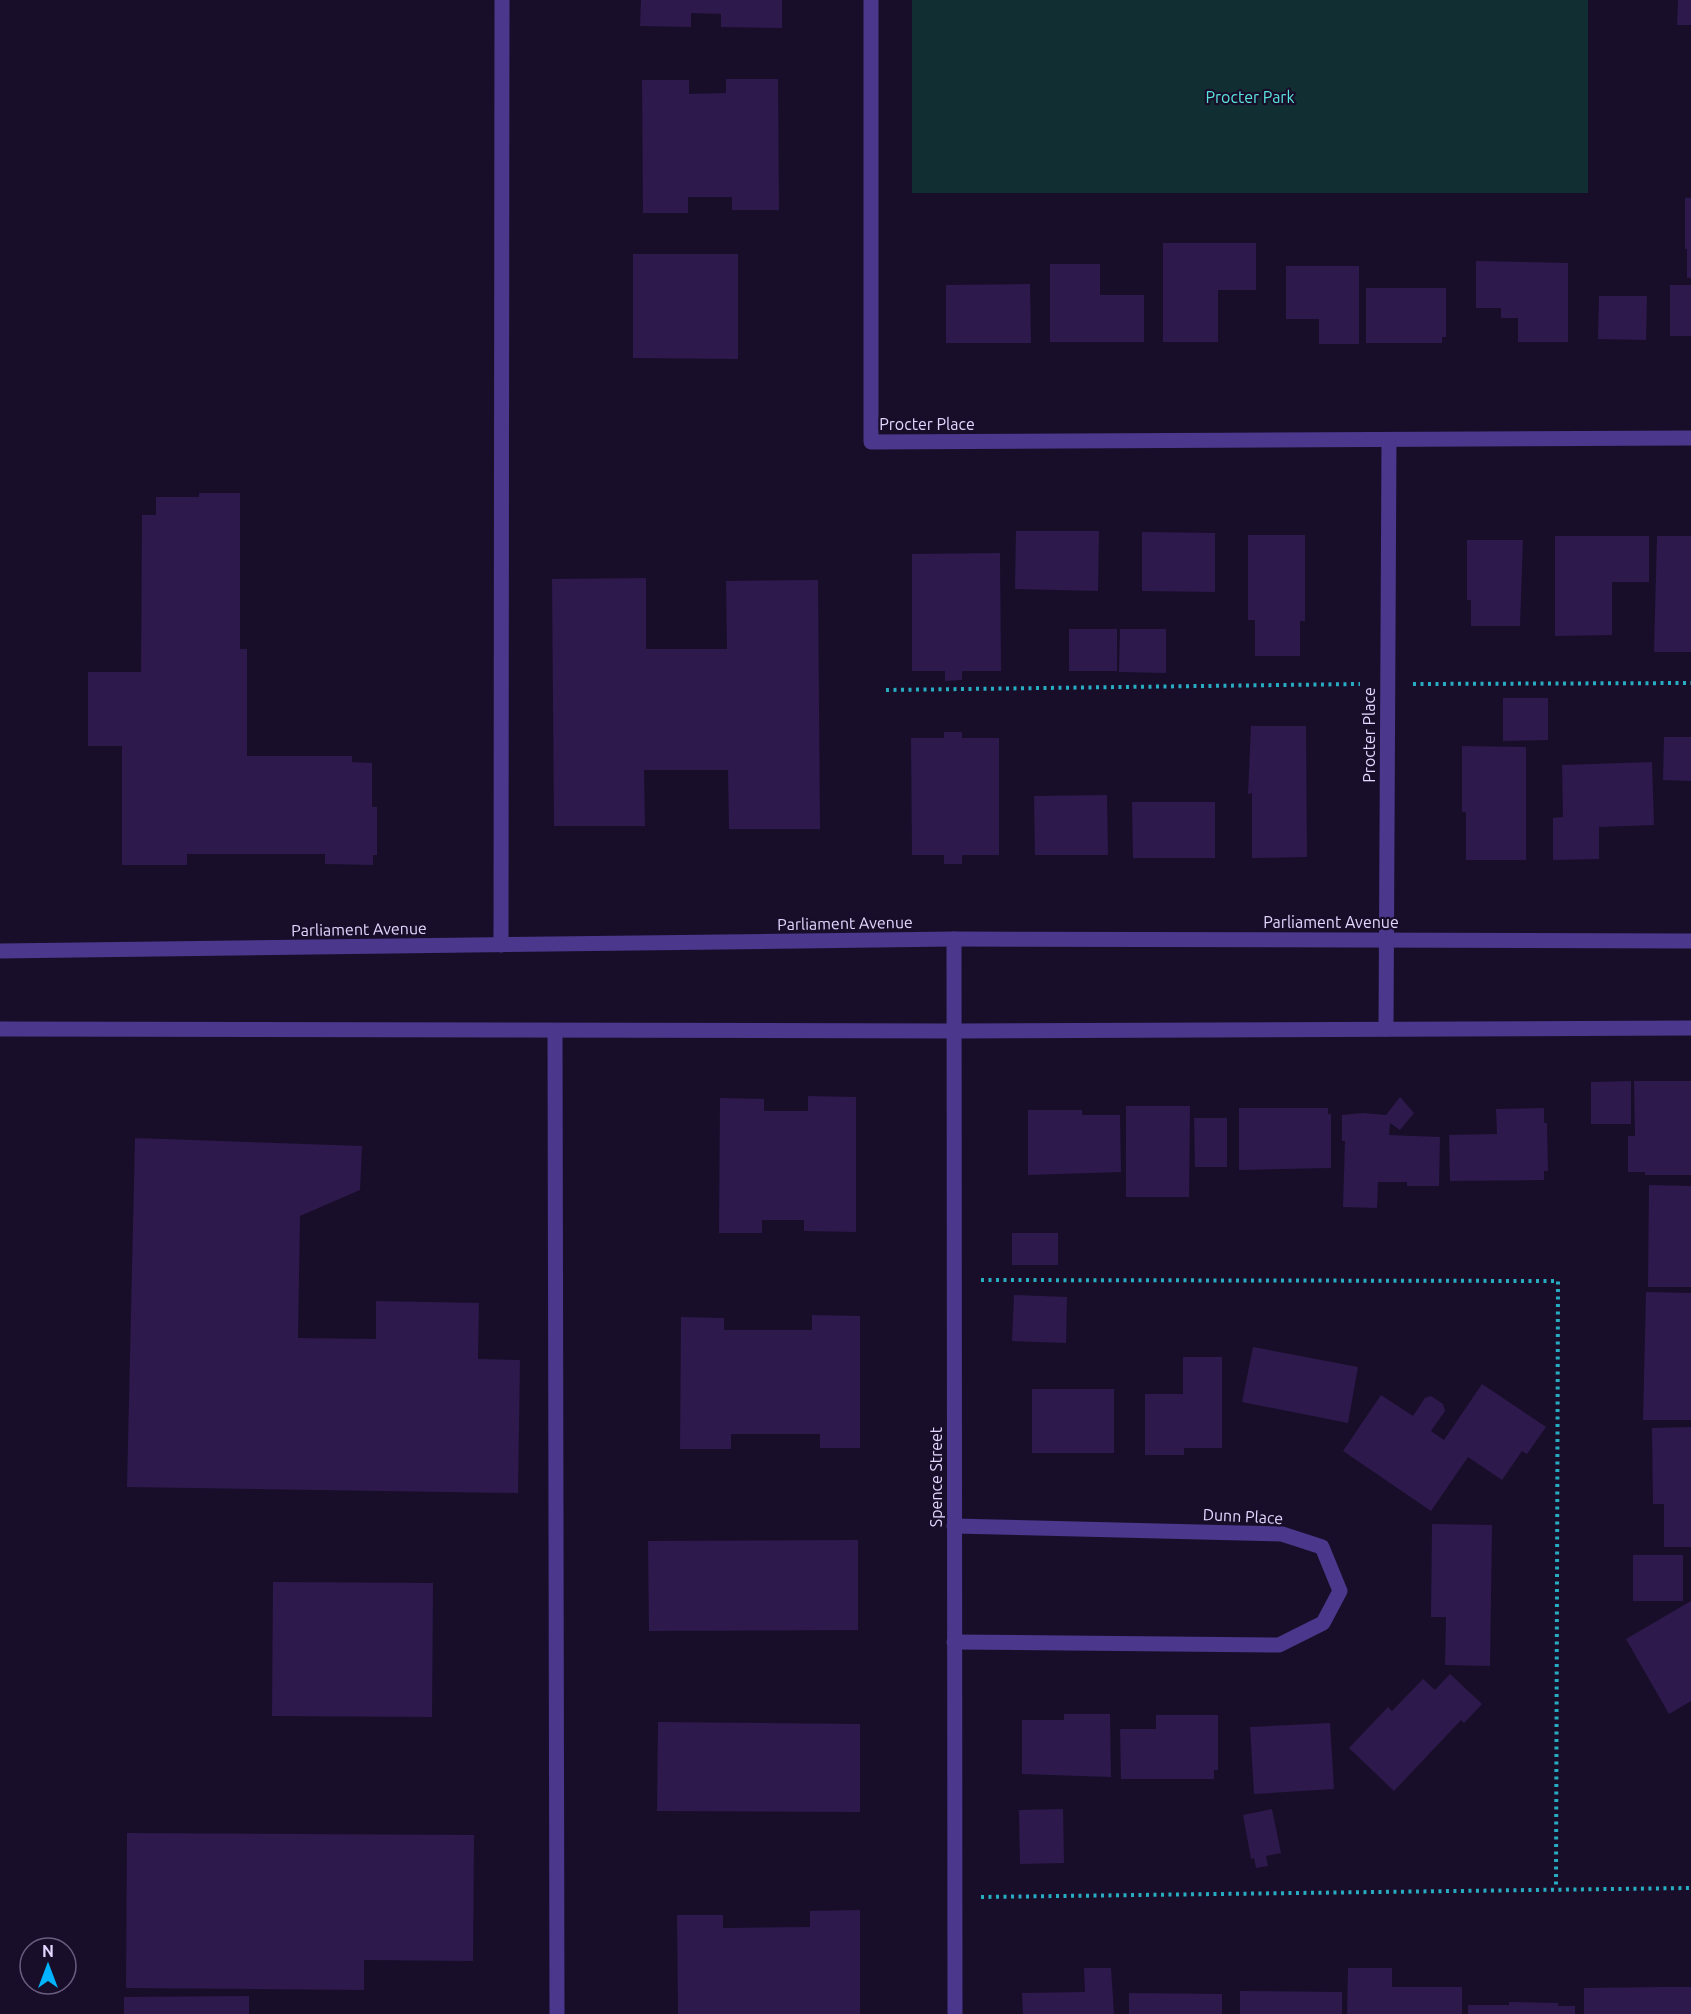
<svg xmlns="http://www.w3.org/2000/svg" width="1691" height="2014" viewBox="0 0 1691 2014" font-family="Ubuntu,sans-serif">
<rect width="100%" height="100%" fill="#180e29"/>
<!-- green -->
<rect fill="#112e33" x="912" y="0" width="676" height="193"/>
<!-- building -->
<g fill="#2d194b">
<polygon points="641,0 782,0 782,28 721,27 721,14 691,13 691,27 640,26"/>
<polygon points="1678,0 1691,0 1691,25 1677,25"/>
<polygon points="726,79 778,79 779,210 732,210 732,197 688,197 688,213 643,213 642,80 689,80 689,94 726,93"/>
<polygon points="1685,198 1691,198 1691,278 1687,278 1687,249 1685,249"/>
<polygon points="1163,243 1256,243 1256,290 1218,290 1218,342 1163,342"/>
<polygon points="633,254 738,254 738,359 633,358"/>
<polygon points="1476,261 1568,263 1568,342 1518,342 1518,318 1501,318 1501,308 1476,308"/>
<polygon points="1050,264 1100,264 1100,295 1144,295 1144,342 1050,342"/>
<polygon points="1286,266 1359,266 1359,344 1319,344 1319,319 1286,319"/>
<polygon points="1030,284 1031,343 946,343 946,285"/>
<rect x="1670" y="285" width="21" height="51"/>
<polygon points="1366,288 1446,288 1446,337 1442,337 1442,343 1366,343"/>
<polygon points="1599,296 1647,296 1646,340 1598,339"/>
<polygon points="199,493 240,493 240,649 247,649 247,756 352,756 352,762 372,763 372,807 377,807 377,855 373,855 373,865 325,864 325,854 187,854 187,865 122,865 122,746 88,746 88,672 141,672 142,515 156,515 156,497 199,497"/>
<polygon points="1016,531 1099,531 1098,591 1015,589"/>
<polygon points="1142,532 1215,533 1215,592 1142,591"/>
<polygon points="1248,535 1305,535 1305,621 1300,621 1300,656 1255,656 1255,620 1248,620"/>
<polygon points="1555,536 1649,536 1649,582 1612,582 1612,635 1555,636"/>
<polygon points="1657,536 1691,536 1691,652 1654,652"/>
<polygon points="1467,540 1523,540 1520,626 1471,626 1471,600 1467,600"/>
<polygon points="1000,553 1001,671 962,671 962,680 945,681 945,671 912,671 912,554"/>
<polygon points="646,578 646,649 727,649 726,581 818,580 820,829 729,829 728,770 644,770 645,826 554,826 552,579"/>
<rect x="1069" y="629" width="48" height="42"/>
<polygon points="1120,629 1166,629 1166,673 1119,672"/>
<polygon points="1503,698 1548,698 1548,740 1503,741"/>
<polygon points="1251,726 1306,726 1307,857 1252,858 1252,793 1248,794"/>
<polygon points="944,732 962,732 962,738 999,738 999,855 962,855 962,864 944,864 944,855 912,855 911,738 944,738"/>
<polygon points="1664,737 1691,737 1691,781 1663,780"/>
<polygon points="1462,746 1526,747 1526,860 1466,860 1466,812 1462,812"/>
<polygon points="1652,762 1654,825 1599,827 1599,859 1553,860 1553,818 1563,817 1562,765"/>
<polygon points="1107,795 1108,855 1035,855 1034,796"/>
<polygon points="1132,802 1215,802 1215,858 1133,858"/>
<polygon points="1631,1081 1631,1124 1591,1124 1591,1082"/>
<polygon points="1634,1081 1691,1081 1691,1175 1645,1175 1645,1172 1628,1172 1628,1136 1635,1136"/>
<polygon points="808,1096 856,1097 856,1232 804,1231 804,1220 762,1220 762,1233 719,1233 720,1098 764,1099 764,1111 808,1111"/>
<polygon points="1400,1097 1414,1113 1400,1130 1390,1123 1389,1135 1440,1137 1439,1186 1407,1186 1407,1182 1378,1182 1377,1208 1343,1207 1345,1141 1342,1141 1342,1115 1363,1113 1386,1115"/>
<polygon points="1126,1106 1190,1106 1189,1197 1126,1197"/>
<polygon points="1239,1108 1328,1108 1328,1114 1331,1114 1331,1168 1239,1170"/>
<polygon points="1544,1108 1544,1123 1547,1123 1548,1171 1544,1171 1544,1180 1450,1181 1449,1135 1497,1134 1496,1109"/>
<polygon points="1028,1110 1082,1110 1082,1115 1120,1115 1121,1172 1028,1175"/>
<polygon points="1194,1118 1227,1118 1227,1167 1195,1167"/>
<polygon points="135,1138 362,1146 360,1190 300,1216 298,1338 376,1339 376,1301 479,1303 478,1359 520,1360 518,1493 127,1487"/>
<polygon points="1649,1185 1691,1186 1691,1287 1648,1287"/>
<rect x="1012" y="1233" width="46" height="32"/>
<polygon points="1646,1292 1691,1293 1691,1420 1643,1420"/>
<polygon points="1014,1295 1067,1297 1066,1343 1012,1341"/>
<polygon points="812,1315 860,1316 860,1448 820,1448 820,1434 731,1434 731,1449 680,1449 681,1317 724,1318 724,1330 812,1330"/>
<polygon points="1253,1347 1358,1367 1348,1423 1242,1402"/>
<polygon points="1183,1357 1222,1357 1222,1448 1184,1448 1184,1455 1145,1455 1145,1394 1183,1394"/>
<polygon points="1482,1384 1546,1427 1527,1454 1522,1451 1502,1480 1468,1457 1431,1511 1343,1451 1381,1395 1413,1416 1425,1398 1431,1396 1443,1404 1445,1411 1431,1431 1444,1440"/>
<rect x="1032" y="1389" width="82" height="64"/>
<polygon points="1691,1427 1691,1547 1664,1547 1664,1504 1653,1504 1652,1428"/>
<polygon points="1432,1524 1492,1525 1490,1666 1445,1665 1446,1617 1431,1617"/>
<polygon points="858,1540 858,1630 649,1631 648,1541"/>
<rect x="1633" y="1555" width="50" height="46"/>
<polygon points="273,1582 433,1583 432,1717 272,1716"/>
<polygon points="1691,1601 1691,1701 1669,1714 1626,1639"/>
<polygon points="1450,1674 1482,1704 1464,1723 1461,1720 1394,1791 1349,1748 1388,1707 1392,1711 1423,1679 1435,1690"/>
<polygon points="1064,1714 1110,1714 1111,1777 1022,1774 1022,1720 1064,1720"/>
<polygon points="1156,1715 1218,1715 1218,1770 1214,1770 1214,1779 1121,1779 1120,1729 1156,1729"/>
<polygon points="658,1722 860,1724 860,1812 657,1811"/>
<polygon points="1330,1723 1334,1789 1254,1794 1250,1727"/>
<polygon points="1063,1809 1064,1863 1020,1864 1019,1810"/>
<polygon points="1272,1809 1281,1853 1266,1856 1268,1866 1256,1868 1254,1858 1251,1859 1243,1815"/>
<polygon points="127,1833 474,1835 473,1961 364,1960 364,1990 126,1988"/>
<polygon points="860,1910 860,2014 678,2014 677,1915 723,1915 723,1928 810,1927 810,1911"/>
<polygon points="1084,1968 1111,1968 1114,2014 1023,2014 1022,1993 1085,1992"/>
<polygon points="1348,1968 1392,1968 1392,1987 1462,1987 1462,2014 1347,2014"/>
<polygon points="1662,1987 1691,1987 1691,2014 1584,2014 1584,1988"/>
<polygon points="1240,1991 1342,1992 1342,2014 1240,2014"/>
<polygon points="1129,1993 1222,1994 1222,2014 1129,2014"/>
<polygon points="249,1996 249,2014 124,2014 124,1997"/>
<polygon points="1509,2002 1558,2003 1558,2006 1575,2006 1575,2014 1468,2014 1468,2005 1509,2005"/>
</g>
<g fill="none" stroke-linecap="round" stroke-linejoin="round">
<!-- path -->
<g stroke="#28acc1" stroke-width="4" stroke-dasharray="3 4.5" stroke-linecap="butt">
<polyline points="1413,684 1691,683"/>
<polyline points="886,690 1360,684"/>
<polyline points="981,1280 1558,1281 1556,1888"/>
<polyline points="981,1897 1691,1888"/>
</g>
<!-- minor -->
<g stroke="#4b378b" stroke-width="15">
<polyline points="871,0 871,442 1691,438"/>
<polyline points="954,939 955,2014"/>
<polyline points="501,945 502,0"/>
<polyline points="0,951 954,939 1691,941"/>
<polyline points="0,1029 954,1031 1691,1028"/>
<polyline points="1386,1029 1389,440"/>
<polyline points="555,1031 557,2014"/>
<polyline points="954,1526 1282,1534 1322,1547 1340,1591 1323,1623 1279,1645 954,1642"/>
</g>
</g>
<g text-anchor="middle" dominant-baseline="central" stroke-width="4.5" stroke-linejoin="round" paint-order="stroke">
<!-- park labels -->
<g font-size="16" fill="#5ae7e0" stroke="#180e29">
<text x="1250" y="97">Procter Park</text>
</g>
<!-- street labels -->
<g font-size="16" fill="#e3d6ff" stroke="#180e29">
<text x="927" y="424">Procter Place</text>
<text transform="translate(1369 735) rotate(-90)">Procter Place</text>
<text x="1331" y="922">Parliament Avenue</text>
<text transform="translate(845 923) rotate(-1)">Parliament Avenue</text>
<text transform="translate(359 929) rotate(-1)">Parliament Avenue</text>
<text transform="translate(936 1477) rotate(-90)">Spence Street</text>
<text transform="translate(1243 1516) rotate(3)">Dunn Place</text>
</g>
</g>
<!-- north arrow -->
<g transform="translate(48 1966)"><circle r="28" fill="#180e29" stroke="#695e7f" stroke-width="1.5"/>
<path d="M0-4.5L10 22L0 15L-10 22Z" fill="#02b3ff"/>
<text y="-9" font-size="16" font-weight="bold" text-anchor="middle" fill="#e3d6ff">N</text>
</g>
</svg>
